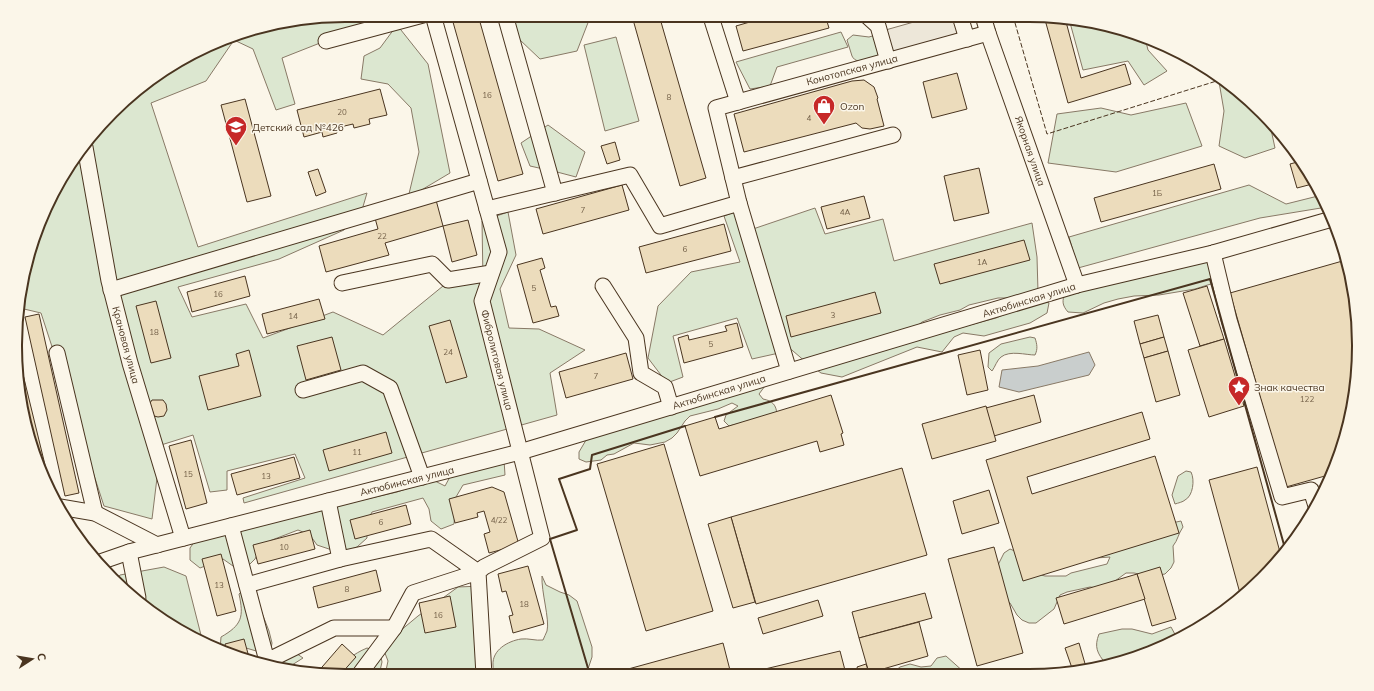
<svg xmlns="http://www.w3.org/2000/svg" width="1374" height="691" viewBox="0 0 1374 691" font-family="Mulish,sans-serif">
<rect width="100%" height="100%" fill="#fbf6e9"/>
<!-- green -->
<g fill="#dce7d0" stroke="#887966">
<polygon points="346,15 391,15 282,58 295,104 276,110 253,49 234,40 206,81 151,103 198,247 367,193 362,210 344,230 279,259 178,287 192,317 246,304 263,338 333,312 383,335 443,286 483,281 482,221 508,212 516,255 500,289 509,328 539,329 585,350 550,373 557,415 244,503 243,498 305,478 295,454 227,471 227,490 210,492 193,435 161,445 152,519 104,506 41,313 24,309 21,294 21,281 40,219 71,162 144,83 239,33"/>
<polygon points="500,15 591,15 577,51 540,59 499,20"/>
<polygon points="1069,19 1114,26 1145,38 1148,50 1167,71 1144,85 1128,61 1083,70"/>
<polygon points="397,25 428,64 450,173 408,198 419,152 411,108 388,84 361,79 364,56 380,48"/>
<polygon points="841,32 848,47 777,67 770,86 750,89 736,62"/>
<path d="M879,34l6,21c-9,3 -28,12 -33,1 -2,-5 -3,-11 -5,-16l6,-5 16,2z"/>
<polygon points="616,37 639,121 605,131 584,45"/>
<polygon points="1218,76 1230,83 1269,120 1275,148 1245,158 1219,146 1224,111"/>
<polygon points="1186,103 1202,146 1116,172 1048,163 1057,114 1101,108 1131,115"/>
<polygon points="548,125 585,152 576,177 557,172 530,166 521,143"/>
<polygon points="1249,185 1286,204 1322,195 1327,207 1260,218 1078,268 1069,237"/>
<polygon points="815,208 825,234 883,219 894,261 1032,223 1037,257 1038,292 1009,298 998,298 969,305 960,310 940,315 922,322 915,328 932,335 996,318 1040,299 1049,303 1047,313 1030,323 984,336 963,333 954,337 942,352 917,347 842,377 821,373 807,363 786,345 753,229"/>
<polygon points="739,210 779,353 752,359 737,318 673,336 683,377 667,383 648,358 658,306 691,272 740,262 724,216"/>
<path d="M1207,250l7,33 -19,6 -36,6 -25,1 -16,3 -14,4 -21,10 -15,-1c-6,-7 -6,-11 -3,-19z"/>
<path d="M1030,337l5,1c2,6 3,11 0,17 -9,0 -25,-5 -34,2 -4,3 -6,10 -9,14l-4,-4 1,-14 12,-9z"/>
<path d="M760,373l8,9 -9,12 4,5c10,2 13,6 14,15l-48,12 -5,-5 2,-6 12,-9 -6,-3 -14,6 -28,7 -5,5 -8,12 -5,5 -7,4 -15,3 -16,-2 -20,11 -7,1 -6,5 -15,2 -7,-3v-7l10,-17 158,-56 5,-5z"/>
<polygon points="504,460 505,475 463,485 456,497 454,524 441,529 431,521 429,509 423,498 372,512 366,524 367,538 357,547 341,553 317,545 310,535 298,530 272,540 261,547 255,559 246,568 233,566 223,559 200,568 190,560 190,548 197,538 397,492 433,480 445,486 451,475"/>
<path d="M1186,471l5,1c4,8 2,24 -6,28 -2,2 -7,3 -10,4l-3,-9 6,-19z"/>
<path d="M1181,521l2,6c-5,7 -5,13 -10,19l1,16 -3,6 -6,6 -6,1h-15l-10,-2h-8l-11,8 -18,7 -7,-1 -23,5 -7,3 -6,14 -18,14h-7l-7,-3 -5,-5 -7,-12 -5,-5 -7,-33 6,-12 6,-4 7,3 20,22 8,2h21l5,-3 36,-9 3,-7 -14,1 71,-34z"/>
<polygon points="164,567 186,576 203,643 115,581 120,575"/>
<path d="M542,576l4,9 14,7 9,3 8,6 15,46v10l-6,18h-91c-1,-3 -2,-7 -2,-10 -1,-15 15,-24 28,-26 7,-1 15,2 22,1 1,-3 3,-6 4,-9 3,-11 -6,-40 -5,-55z"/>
<path d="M249,584l8,10 3,14 9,23 3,12 -2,12 -24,-7 -5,9 -21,-7 1,-13c21,-12 23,-20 18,-43z"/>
<polygon points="481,586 484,675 385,675 388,661 383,648 394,636 418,616 458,587"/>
<path d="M1171,627l6,11 -22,13 -49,13c-9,-11 -12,-17 -7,-30l23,-5h10l20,5z"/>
<path d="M367,648l13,4 2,10 -3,13h-42c7,-14 16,-21 30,-27z"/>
<polygon points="293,651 303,658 292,665 287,669 272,667"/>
<polygon points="946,656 965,673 891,674 900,667 910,664 921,667 931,666 937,658"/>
</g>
<!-- parking -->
<polygon fill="#ede7d9" stroke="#887966" points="935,16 956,16 961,35 888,55 882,31"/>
<!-- water -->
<polygon fill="#c9cecd" stroke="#887966" points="1089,352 1095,365 1089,375 1019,392 999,387 1002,370 1038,366"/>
<!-- building -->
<g fill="#ecdcbc" stroke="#4a3520">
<polygon points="451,15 478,15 523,174 498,181"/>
<polygon points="636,15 659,15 706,178 680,186 632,16"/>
<polygon points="774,15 825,15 829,28 743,51 736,26"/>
<polygon points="1044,16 1065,18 1081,78 1125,64 1131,84 1068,103"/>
<polygon points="957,73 967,109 932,118 923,82"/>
<polygon points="864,80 874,87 878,98 877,99 884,126 870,129 862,128 856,123 744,152 734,114 852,81"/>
<polygon points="380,89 387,115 369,119 370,124 354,128 353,124 336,128 337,133 323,137 322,132 304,137 297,110"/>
<polygon points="245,99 271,196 247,202 221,105"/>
<polygon points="615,142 620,160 607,164 601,146"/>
<polygon points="1301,161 1316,183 1297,188 1290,164"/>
<polygon points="1214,164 1221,189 1101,222 1094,198"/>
<polygon points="979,168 989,213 954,221 944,176"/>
<polygon points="318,169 326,192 316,196 308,172"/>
<polygon points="622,185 629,210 543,234 536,209"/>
<polygon points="864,196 870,218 827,229 821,207"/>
<polygon points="436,200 443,226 385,243 389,255 326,272 319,246 378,229 375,218"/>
<polygon points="468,220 477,255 452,262 443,226"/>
<polygon points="724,224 731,251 646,273 639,247"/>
<polygon points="1024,240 1030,260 940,284 934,264"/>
<polygon points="542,258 545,268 540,270 551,307 556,306 559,316 533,323 517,265"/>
<polygon points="1346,260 1356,302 1358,367 1348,431 1332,474 1286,487 1230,293"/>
<polygon points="245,276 250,296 192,312 187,292"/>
<polygon points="1207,286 1224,339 1200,346 1183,293"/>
<polygon points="875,292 881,313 791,337 786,316"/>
<polygon points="319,299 325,319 267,334 262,314"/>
<polygon points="156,301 171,358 151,363 136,306"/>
<polygon points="39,314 79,493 65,496 25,317"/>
<polygon points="1158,315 1164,337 1140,344 1134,321"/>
<polygon points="450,320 467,377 446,383 429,326"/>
<polygon points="737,323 743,347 684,363 678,338 688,335 689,340 727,331 725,326"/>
<polygon points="332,337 341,370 306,380 297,346"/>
<polygon points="1164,337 1168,351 1144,358 1140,344"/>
<polygon points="1224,339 1244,406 1209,417 1188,350"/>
<polygon points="249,350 261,396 208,410 199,376 239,366 236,354"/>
<polygon points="980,350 988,390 967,395 958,355"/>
<polygon points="1168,351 1180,395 1156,402 1144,358"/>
<polygon points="626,353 633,379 566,398 559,372"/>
<polygon points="19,358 46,469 42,470 18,388"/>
<polygon points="831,395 843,433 841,434 844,445 820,452 817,441 700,476 685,426 715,417 719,429"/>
<polygon points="1034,395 1041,422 994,436 986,408"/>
<polygon points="152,400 163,400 166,404 167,410 164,416 158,417 154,416 150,403"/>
<polygon points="986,406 996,441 932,459 922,424"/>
<polygon points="1142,412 1150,439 1027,477 1032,494 1155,456 1179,533 1023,581 986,460"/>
<polygon points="386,432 392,453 329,471 323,450"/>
<polygon points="191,440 207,503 186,509 169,446"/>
<polygon points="664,444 713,611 646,631 597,464"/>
<polygon points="294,457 300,478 237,495 231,474"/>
<polygon points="1257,467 1281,556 1241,597 1209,480"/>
<polygon points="902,468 927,555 756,604 731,517"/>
<polygon points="492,487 504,492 519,545 489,553 484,534 490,532 484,511 477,513 478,517 455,523 449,499"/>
<polygon points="989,490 999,523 962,534 953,501"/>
<polygon points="406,505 411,524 355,539 350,520"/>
<polygon points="731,517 755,602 733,608 708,524"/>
<polygon points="310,530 315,549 258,564 253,545"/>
<polygon points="994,547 1023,653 977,666 948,559"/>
<polygon points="221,554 236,611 217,616 202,559"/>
<polygon points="528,566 544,624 513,633 509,616 513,615 506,591 502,592 498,574"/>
<polygon points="1160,567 1176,619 1152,626 1137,574"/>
<polygon points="376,570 381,591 318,608 313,587"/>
<polygon points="1137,574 1145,599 1064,624 1056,598"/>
<polygon points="925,593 932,618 859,638 852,612"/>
<polygon points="450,596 456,627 425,633 419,603"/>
<polygon points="818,600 823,616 763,634 758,618"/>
<polygon points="919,622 928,656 869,673 859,638"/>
<polygon points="244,639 250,661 227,652 225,644"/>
<polygon points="723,643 731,674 610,674"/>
<polygon points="1079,643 1086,667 1073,671 1065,648"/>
<polygon points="342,644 356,657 340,675 316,674"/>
<polygon points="840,651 846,674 766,674 765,669"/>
<polygon points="866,664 869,673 878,670 879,674 859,674 857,667"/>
</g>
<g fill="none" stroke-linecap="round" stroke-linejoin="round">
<!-- minor casing -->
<g stroke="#4a3520" stroke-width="17">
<g id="minor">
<polyline points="433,15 499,252 482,301 542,538 484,567 478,572 484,675"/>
<polyline points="505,15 555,193"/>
<polyline points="718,15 711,17 738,102"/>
<polyline points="867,16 878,26 888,61"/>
<polyline points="960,16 967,39"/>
<polyline points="983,16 988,33 1077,285"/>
<polyline points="326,41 423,15"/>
<polyline points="85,147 109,281 130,363 183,538"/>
<polyline points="733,178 893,135"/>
<polyline points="739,203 789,371"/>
<polyline points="487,209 630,175 660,226 739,203 716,108 988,33"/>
<polyline points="1213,253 1229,320 1282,497 1311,490 1316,506"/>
<polyline points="342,283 432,264 448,280 491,273"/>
<polyline points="603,286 636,338 641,373 665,387 671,407"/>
<polyline points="111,290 479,181"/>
<polyline points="57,353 95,513"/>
<polyline points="303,390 363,373 390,388 422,477"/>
<polyline points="328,501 340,559 431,539 478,572 413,593 394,628 359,675"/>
<polyline points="60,507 95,513 157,545"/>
<polyline points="231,526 267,661 334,628 394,628"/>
<polyline points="129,552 138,598"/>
<polyline points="100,562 129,552 520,452 1077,285 1213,253 1332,219"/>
<polyline points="247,585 340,559"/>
</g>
</g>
<!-- minor -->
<use href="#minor" stroke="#fbf6e9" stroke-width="15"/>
<!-- fence -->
<polyline stroke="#4a3520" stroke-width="1" stroke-dasharray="5 2" stroke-linecap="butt" points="1013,16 1047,134 1223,79"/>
<!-- wall -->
<g stroke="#4a3520" stroke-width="2">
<polyline points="715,417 1210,279 1286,552"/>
<polyline points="590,675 550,539 577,530 559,479 590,469 592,455 685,426"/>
</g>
</g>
<!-- icons -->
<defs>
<g id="shop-pin" transform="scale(1.15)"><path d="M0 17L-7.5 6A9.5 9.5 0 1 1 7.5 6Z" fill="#c62828" stroke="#fbf6e9"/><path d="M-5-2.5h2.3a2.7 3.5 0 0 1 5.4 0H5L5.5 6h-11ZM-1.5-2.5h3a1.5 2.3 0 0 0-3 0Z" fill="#fff"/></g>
<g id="school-pin" transform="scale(1.15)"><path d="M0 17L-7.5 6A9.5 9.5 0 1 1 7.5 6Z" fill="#c62828" stroke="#fbf6e9"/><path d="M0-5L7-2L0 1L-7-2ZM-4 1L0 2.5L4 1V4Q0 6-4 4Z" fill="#fff"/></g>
<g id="sight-pin" transform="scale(1.15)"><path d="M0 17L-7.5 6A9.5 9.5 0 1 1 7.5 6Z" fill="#c62828" stroke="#fbf6e9"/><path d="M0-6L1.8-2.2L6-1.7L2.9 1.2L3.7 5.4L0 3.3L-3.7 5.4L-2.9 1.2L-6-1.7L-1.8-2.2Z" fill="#fff"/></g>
</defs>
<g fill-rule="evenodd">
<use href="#shop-pin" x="824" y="106"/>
<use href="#school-pin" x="236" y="127"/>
<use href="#sight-pin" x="1239" y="387"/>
</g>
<g text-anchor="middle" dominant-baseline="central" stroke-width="3" stroke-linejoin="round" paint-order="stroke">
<!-- number labels -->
<g font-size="8" fill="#725f47">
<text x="487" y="95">16</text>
<text x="669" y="97">8</text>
<text x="342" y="112">20</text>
<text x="809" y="118">4</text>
<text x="1157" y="193">1Б</text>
<text x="583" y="210">7</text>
<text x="845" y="212">4А</text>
<text x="382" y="236">22</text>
<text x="685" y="249">6</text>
<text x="982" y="262">1А</text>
<text x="534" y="288">5</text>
<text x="218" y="294">16</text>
<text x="833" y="315">3</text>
<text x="293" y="316">14</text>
<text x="154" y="332">18</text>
<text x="711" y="344">5</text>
<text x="448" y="352">24</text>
<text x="596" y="376">7</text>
<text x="1307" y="399">122</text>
<text x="357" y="452">11</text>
<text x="188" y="474">15</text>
<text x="266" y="476">13</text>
<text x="499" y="520">4/22</text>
<text x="381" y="522">6</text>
<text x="284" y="547">10</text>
<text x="219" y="585">13</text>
<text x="347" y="589">8</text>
<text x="524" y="604">18</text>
<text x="438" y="615">16</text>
</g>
<!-- street labels -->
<g font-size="10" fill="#4a3520" stroke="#fbf6e9">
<text transform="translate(852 70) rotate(-15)">Конотопская улица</text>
<text transform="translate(1030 151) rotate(71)">Якорная улица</text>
<text transform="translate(1029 300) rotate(-17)">Актюбинская улица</text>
<text transform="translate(126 345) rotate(75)">Крановая улица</text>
<text transform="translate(497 360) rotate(76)">Фибролитовая улица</text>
<text transform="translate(719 392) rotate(-17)">Актюбинская улица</text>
<text transform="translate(407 481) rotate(-14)">Актюбинская улица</text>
</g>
<!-- poi labels -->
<g font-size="10" fill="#4a3520" stroke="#fbf6e9" text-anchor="start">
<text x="840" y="106">Ozon</text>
<text x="252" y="127">Детский сад №426</text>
<text x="1254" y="387">Знак качества</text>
</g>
</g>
<!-- crop -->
<path d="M0 0H1374V691H0ZM345 22H1029A323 323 0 0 1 1352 345V346A323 323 0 0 1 1029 669H345A323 323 0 0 1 22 346V345A323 323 0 0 1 345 22Z" fill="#fbf6e9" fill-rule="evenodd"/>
<path fill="none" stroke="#4a3520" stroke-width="2" d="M345 22H1029A323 323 0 0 1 1352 345V346A323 323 0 0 1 1029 669H345A323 323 0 0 1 22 346V345A323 323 0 0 1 345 22Z"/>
<!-- north arrow -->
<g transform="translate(32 659) rotate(78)" stroke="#fbf6e9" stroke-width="3" paint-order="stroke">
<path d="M0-3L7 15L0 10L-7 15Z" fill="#4a3520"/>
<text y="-6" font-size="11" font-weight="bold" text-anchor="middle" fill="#4a3520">С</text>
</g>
</svg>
